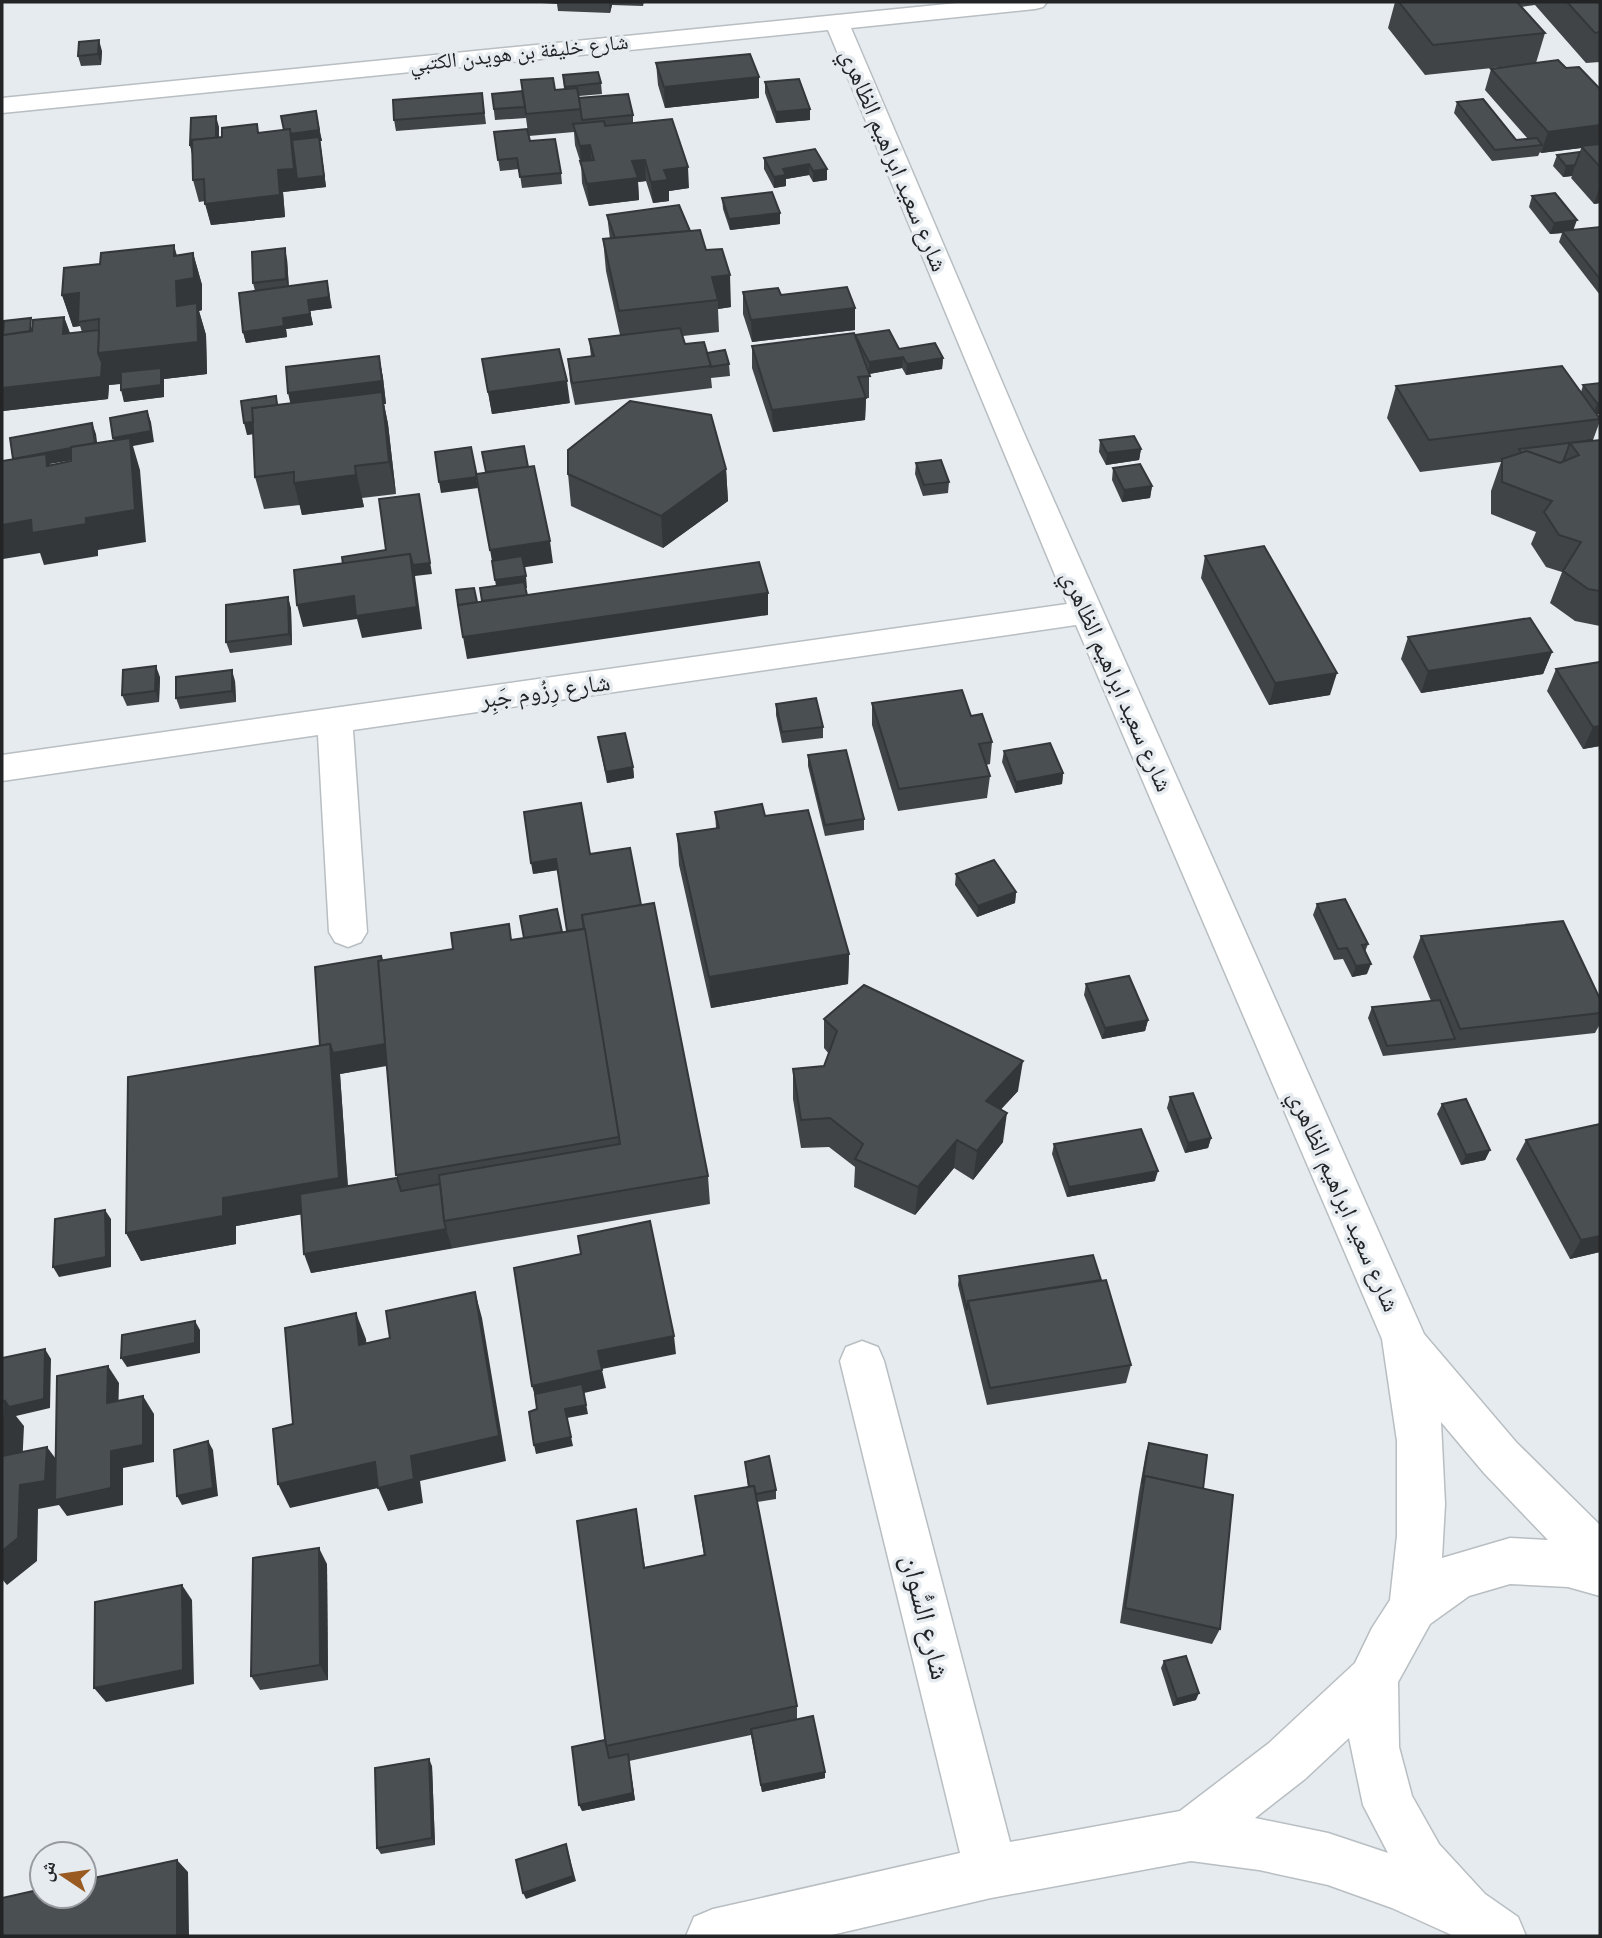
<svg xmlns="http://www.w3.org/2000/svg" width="1602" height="1938" viewBox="0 0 1602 1938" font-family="'Times New Roman','Noto Naskh Arabic',serif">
<rect width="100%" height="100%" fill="#e5ebef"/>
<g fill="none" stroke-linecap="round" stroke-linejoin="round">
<!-- minor casing -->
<g stroke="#b8bec1" stroke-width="3">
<path id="minor" d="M967,2h80l-4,5 -8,2 -184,19 172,403 401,903 92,108 84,83v71l-32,-9 -58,-3 -41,12 -39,28 -32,58 1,65 13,49 27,48 46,50 33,23 8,19h-72l-62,-28 -64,-23 -69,-15 -68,-9 -200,37 -164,38h-141l8,-19 19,-8 247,-56 -120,-492 6,-14 16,-6 16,6 6,14 126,481 170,-31 89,-68 86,-80 17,-35 18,-28 7,-64v-95l-15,-102 -306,-714 -723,105 14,202 -6,10 -13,5 -13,-5 -6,-10 -11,-197 -316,46v-26l1065,-151 -239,-574 -826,83v-15zM1441,1422l43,51 64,67 -38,-2 -68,20 3,-54zM1349,1738l14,67 25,48 -60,-20 -73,-15 50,-39z"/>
</g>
<!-- minor -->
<use href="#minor" fill="#fff" fill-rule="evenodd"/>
</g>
<!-- wall -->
<g fill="#404447" fill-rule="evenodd">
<polygon points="526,2 644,2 643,6 612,5 610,13 558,11 557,4"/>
<polygon points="1395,2 1600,2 1600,62 1586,63 1535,5 1521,7 1545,33 1536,63 1566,68 1600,89 1600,203 1594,204 1571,178 1572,176 1563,177 1553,166 1557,155 1580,152 1581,148 1541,153 1540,152 1538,156 1492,161 1454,113 1457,102 1516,140 1528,139 1485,90 1491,69 1521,65 1425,75 1388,28"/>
<polygon points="102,51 101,65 81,66 78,56"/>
<polygon points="656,63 759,98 665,108 658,85"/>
<polygon points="563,75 601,83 602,94 579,96 579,98 633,115 633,123 689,188 669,191 669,201 653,203 646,181 638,182 639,200 589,206 582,183 581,164 575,145 574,132 529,136 530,141 561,173 562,184 522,188 519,169 500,171 494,132 528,133 526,118 495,120 492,94 564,89"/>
<polygon points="765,82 810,109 810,120 776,123 765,93"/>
<polygon points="482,93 486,124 396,131 394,120"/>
<polygon points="316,111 322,141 320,141 326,187 283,192 285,217 211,225 205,201 199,202 193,180 192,154 190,145 219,127 219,138 284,130"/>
<polygon points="815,149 827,180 813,182 809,175 786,179 786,186 774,188 764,169 764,158"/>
<polygon points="1532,196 1573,230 1600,227 1600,295 1559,242 1562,233 1550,234 1529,207"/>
<polygon points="722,198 780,224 730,230 723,209"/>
<polygon points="607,215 690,231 706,250 731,307 718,309 719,332 683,336 685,344 707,353 729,364 730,376 711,378 712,388 575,405 570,381 568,359 591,357 589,339 620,335 606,271 603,239 610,239"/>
<polygon points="193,253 202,285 202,310 199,311 206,335 207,374 164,379 164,397 124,402 121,384 109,385 108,399 3,411 33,323 64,317 70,333 82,332 80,326 73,327 62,295 177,255"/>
<polygon points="287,259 289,287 332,308 310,311 313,325 286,329 287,337 246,343 243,332 255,291 253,283"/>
<polygon points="743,292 781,295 855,308 855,330 752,342 743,314"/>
<polygon points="855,337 899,349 943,358 942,369 906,375 902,368 869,374 869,398 866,398 865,420 773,432 752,368 752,346"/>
<polygon points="379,356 383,378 386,404 384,404 388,424 396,494 362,498 364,507 302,515 300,505 264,509 255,477 253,434 247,435 276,396 278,405 290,403"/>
<polygon points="482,359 570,403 492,414"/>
<polygon points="1600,383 1597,414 1600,418 1600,421 1593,440 1600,440 1600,626 1575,621 1550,603 1562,572 1546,567 1531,544 1536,532 1491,514 1491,491 1501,462 1420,472 1387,418 1396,386 1581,392 1583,385"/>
<polygon points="1100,440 1141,449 1139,460 1106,465 1099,452"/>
<polygon points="916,463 949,482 948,493 923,496 915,474"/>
<polygon points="1113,468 1152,486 1150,498 1122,502 1112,480"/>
<polygon points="726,469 728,501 663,548 571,506 568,474"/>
<polygon points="1205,556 1330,695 1269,705 1201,578"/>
<polygon points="288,597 291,609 292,645 230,653 226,642"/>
<polygon points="1408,637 1552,652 1543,674 1421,693 1401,659"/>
<polygon points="1600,662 1600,746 1583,749 1547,691 1556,669"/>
<polygon points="160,677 159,702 127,706 122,695"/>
<polygon points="235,681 236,702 180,709 176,698"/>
<polygon points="872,703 971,716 992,742 990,764 986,765 990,776 987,798 898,811 872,725"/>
<polygon points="776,704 823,727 823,738 782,743 776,715"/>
<polygon points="598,737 633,767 634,778 607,783"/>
<polygon points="1004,751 1063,773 1062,784 1015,793 1002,762"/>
<polygon points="808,755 864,819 864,830 825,836 808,766"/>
<polygon points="715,812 765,816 849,954 848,984 711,1008 679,865 677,834 716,828"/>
<path d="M590,854l51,51 67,271 2,28 -399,69 -10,-59 -65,12v18l-95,17 -15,-28 194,-187 62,-86 185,-29 -9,-61 -25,4zM387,1066l10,112 -49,8 -8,-112z"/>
<polygon points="956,874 1016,892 1015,903 977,917 955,885"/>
<polygon points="1317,904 1368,944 1365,952 1367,974 1352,977 1343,959 1334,960 1313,915"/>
<polygon points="1421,936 1600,1013 1600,1024 1595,1033 1383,1056 1368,1018 1372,1007 1431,1001 1413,957"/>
<polygon points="1086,984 1148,1020 1145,1031 1102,1039 1084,995"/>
<polygon points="824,1019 1018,1091 1001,1109 1003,1142 973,1180 954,1168 915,1215 854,1187 855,1167 829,1147 801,1148 793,1099 793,1069 824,1066 829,1054 824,1048"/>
<polygon points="1170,1097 1211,1138 1208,1148 1185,1153 1167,1108"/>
<polygon points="1442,1104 1490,1150 1485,1160 1461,1165 1437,1114"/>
<polygon points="1600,1124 1600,1252 1570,1259 1516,1159 1526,1140"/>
<polygon points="1054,1144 1155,1181 1067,1197 1052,1154"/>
<polygon points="959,1276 1101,1280 1131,1365 1126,1383 987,1405 958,1285"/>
<polygon points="1149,1443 1203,1489 1220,1629 1212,1644 1120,1623 1139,1492 1146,1452"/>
<polygon points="745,1462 776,1490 776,1499 757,1502 797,1706 797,1719 825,1772 825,1778 762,1792 751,1735 629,1761 635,1800 582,1811 605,1740 636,1509 645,1567 704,1556 695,1496 748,1487"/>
<polygon points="327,1564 328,1680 260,1690 251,1676"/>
<polygon points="1164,1661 1196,1700 1173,1706 1161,1668"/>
<polygon points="432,1766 435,1845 381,1854 377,1848"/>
</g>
<!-- shaded-wall -->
<g fill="#343739">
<polygon points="609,2 612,2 612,5 610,13"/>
<polygon points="99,40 102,51 101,65 98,54"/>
<polygon points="759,77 759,98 665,108 664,87"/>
<polygon points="810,109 810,120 776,123 776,112"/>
<polygon points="216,116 219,127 219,153 193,156 190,145"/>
<polygon points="1600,125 1600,145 1581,146 1581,148 1541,153 1548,132"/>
<polygon points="319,130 322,141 320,141 326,187 283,192 285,217 211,225 205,204 278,170 285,134"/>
<polygon points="590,145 592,167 581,165 580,146"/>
<polygon points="645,160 646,181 638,182 639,200 589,206 587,184 632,161"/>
<polygon points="809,164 809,175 786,179 786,186 774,188 774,177 783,169"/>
<polygon points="1575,165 1572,176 1563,177 1566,166"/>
<polygon points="688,167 689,188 669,191 669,201 653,203 651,182 664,170"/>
<polygon points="827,169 827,180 813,182 813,171"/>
<polygon points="1600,185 1600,203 1594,204"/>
<polygon points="780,213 780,224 730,230 729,219"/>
<polygon points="1577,220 1573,231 1562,231 1562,233 1550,234 1554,223"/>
<polygon points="174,245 183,277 193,253 202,285 202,310 199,311 206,335 207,374 164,379 164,397 124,402 121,390 161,379 109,385 108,399 3,411 2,408 2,384 98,353 177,306"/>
<polygon points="285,248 287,259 289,291 286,279"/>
<polygon points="730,275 731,307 718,309 718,300 712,277"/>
<polygon points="327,281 332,308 310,311 313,325 286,329 287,337 246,343 243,332 283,318 308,300"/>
<polygon points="79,293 78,322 80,326 73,327 62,295"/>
<polygon points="855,308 855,330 752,342 751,320"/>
<polygon points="64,317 72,339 63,334"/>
<polygon points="379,356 383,378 386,404 384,404 388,424 396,494 389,462 293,415 288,393"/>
<polygon points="903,357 902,368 869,374 869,362"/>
<polygon points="943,358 942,369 906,375 907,364"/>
<polygon points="567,381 570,403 492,414 488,392"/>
<polygon points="276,396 278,408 281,429 247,435 244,423"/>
<polygon points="866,398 865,420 773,432 772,410"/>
<polygon points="1597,403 1600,403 1600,414 1593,415"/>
<polygon points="147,411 151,422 154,442 133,446 140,470 146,542 98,550 98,556 44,565 40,553 3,559 2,556 2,525 31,520 86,518 117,449 113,438"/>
<polygon points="92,423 96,434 100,465 79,459 50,464 58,486 13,459"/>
<polygon points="1141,449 1139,460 1106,465 1107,453"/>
<polygon points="355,466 364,507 302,515 294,483"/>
<polygon points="726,469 728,501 663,548 661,516"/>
<polygon points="476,477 478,488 441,493 439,482"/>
<polygon points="1152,486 1150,498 1122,502 1124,490"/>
<polygon points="421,505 432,574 415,576 422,629 362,638 357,619 303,627 297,605 412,565"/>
<polygon points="550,541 553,563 494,572 490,550"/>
<polygon points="526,576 527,588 497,592 495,580"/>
<polygon points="768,593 768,615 467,659 463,637"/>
<polygon points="288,597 291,609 292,645 289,634"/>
<polygon points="1552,652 1543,674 1421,693 1428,671"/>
<polygon points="156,666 160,677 159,702 155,691"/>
<polygon points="232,670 235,681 236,702 232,691"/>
<polygon points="1337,673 1330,695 1269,705 1275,683"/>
<polygon points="1600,726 1600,746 1583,749 1593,727"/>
<polygon points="633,767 634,778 607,783 606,772"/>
<polygon points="1063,773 1062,784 1015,793 1016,782"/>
<polygon points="556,859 558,870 533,874 531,863"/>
<polygon points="1016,892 1015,903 977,917 978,906"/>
<polygon points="849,954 848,984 711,1008 709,977"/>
<polygon points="381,956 387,977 394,1064 340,1074 349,1206 236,1226 236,1244 141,1261 126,1233 223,1198 330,1044"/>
<polygon points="1371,964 1367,974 1352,977 1356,966"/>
<polygon points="1148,1020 1145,1031 1102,1039 1105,1028"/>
<polygon points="1023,1061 1018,1091 982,1130 986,1101"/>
<polygon points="1007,1113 1003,1142 973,1180 977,1151"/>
<polygon points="1211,1138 1208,1148 1185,1153 1188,1143"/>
<polygon points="957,1140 954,1168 915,1215 918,1187"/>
<polygon points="1490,1150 1485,1160 1461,1165 1466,1155"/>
<polygon points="1158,1171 1155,1181 1067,1197 1069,1187"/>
<polygon points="105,1210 111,1219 111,1267 59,1277 53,1267"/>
<polygon points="446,1229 452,1248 311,1273 304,1254"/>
<polygon points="1600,1236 1600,1252 1570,1259 1581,1240"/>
<polygon points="475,1292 482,1318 506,1461 420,1481 423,1503 388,1511 378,1488 290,1508 278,1484 375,1462 411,1456"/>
<polygon points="356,1313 366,1339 369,1371 359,1345"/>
<polygon points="195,1321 200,1330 200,1353 127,1367 121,1358"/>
<polygon points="674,1336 676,1354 602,1369 598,1351"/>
<polygon points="45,1349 51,1359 50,1408 16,1416 24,1426 22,1468 2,1471 2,1443 5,1401"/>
<polygon points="108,1366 119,1383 118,1421 107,1403"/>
<polygon points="602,1370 606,1388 584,1393 588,1414 567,1418 573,1446 536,1454 534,1445 565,1409 537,1403 532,1386"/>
<polygon points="143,1396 154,1414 154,1462 123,1468 123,1505 67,1516 59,1505 38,1509 37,1561 7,1585 2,1579 2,1551 20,1485 47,1447 65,1471 111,1451"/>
<polygon points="208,1441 213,1450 218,1496 182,1505 177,1496"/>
<polygon points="319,1548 327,1564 328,1680 320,1665"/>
<polygon points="182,1585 192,1600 194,1684 106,1702 94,1688"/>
<polygon points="1199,1693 1196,1700 1173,1706 1177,1699"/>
<polygon points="628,1754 635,1800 582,1811 579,1805"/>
<polygon points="429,1759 432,1766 435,1845 432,1838"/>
<polygon points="825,1772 825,1778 762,1792 761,1785"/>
<polygon points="566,1844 576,1881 526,1899 523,1893"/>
<polygon points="177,1860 188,1872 189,1936 177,1936"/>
</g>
<!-- building -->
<g fill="#4a4f52" stroke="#343739" stroke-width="2">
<polygon points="1399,2 1517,2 1545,33 1433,45"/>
<polygon points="1567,2 1600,2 1600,32 1595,33"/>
<polygon points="99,40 98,54 78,56 79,42"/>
<polygon points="750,54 759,77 664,87 656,63"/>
<polygon points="1558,60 1566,68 1579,67 1600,89 1600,125 1548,132 1491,69"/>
<polygon points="598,72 601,83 565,87 563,75"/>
<polygon points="553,78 555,90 577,88 581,109 526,114 521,80"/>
<polygon points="799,79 810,109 776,112 765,82"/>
<polygon points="522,91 525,107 494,109 492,94"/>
<polygon points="482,93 484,113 394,120 393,100"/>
<polygon points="628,94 633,115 582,120 579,98"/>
<polygon points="1483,99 1516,140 1537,138 1542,145 1495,150 1457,102"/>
<polygon points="316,111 319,130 290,134 290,129 284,130 281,116"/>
<polygon points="216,116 216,138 192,140 192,145 190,145 191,118"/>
<polygon points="672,119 688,167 664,170 668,180 651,182 645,160 632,161 638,178 587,184 580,161 594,160 590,145 580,146 573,124 604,121 605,126"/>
<polygon points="257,124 258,133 290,129 294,169 278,170 280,195 205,204 204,179 193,180 192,140 222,137 222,128"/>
<polygon points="527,129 530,141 555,139 561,173 520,177 517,158 498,160 494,132"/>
<polygon points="319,137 324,176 297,179 292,140"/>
<polygon points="1600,144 1600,167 1581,146"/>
<polygon points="815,149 827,169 813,171 809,164 783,169 786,175 774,177 764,158"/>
<polygon points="1580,152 1575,165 1566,166 1557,155"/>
<polygon points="772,192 780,213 729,219 722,198"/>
<polygon points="1555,193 1577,220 1554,223 1532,196"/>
<polygon points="679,205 690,231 615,238 607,215"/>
<polygon points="1600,227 1600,279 1562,231"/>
<polygon points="700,230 706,250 722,249 730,275 712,277 718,300 619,311 603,239"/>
<polygon points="174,245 174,256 193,253 194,278 176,281 177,306 197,303 198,342 98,353 99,319 78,322 79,293 62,295 64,268 100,264 101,253"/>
<polygon points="285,248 286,279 253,283 252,252"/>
<polygon points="327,281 329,297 308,300 310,314 283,318 284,326 243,332 239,293"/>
<polygon points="847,287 855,308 751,320 743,292 778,288 781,295"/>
<polygon points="64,317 63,334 99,330 98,353 102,363 101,377 2,388 2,335 32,331 33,320"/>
<polygon points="31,318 30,331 3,335 4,321"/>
<polygon points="680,328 685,344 704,342 711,366 572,383 568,359 594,356 589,339"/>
<polygon points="889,330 899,349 935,343 943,358 907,364 903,357 869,362 855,335"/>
<polygon points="854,333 870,376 858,377 866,398 772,410 752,346"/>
<polygon points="559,349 567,381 488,392 482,359"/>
<polygon points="725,350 729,364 709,367 711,366 707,353"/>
<polygon points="379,356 382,381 288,393 286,367"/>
<polygon points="1562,366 1600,419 1429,440 1396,386"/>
<polygon points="161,368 161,385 121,390 121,372"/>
<polygon points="1600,383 1600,403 1597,403 1583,385"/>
<polygon points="382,392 389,462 355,466 356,475 294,483 294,472 255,477 252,408"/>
<polygon points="276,396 277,405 252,408 253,422 244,423 241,401"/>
<polygon points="630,401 711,415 726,469 661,516 568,474 568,450"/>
<polygon points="147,411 151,431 113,438 110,418"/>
<polygon points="92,423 95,443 71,447 71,448 13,459 10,438"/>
<polygon points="1134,436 1141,449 1107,453 1100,440"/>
<polygon points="130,438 135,510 86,518 86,524 32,533 31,520 2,525 2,461 46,454 47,466 71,461 71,447"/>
<polygon points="1593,440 1570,443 1563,462 1559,463 1527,451 1521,453 1519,449"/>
<polygon points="1600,440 1600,591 1588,589 1563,571 1581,542 1559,535 1544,512 1552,501 1502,482 1502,459 1527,451 1560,463 1579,455 1570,443"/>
<polygon points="524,446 528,467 486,472 482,452"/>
<polygon points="471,447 477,477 439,482 435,452"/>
<polygon points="941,460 949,482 924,485 916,463"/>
<polygon points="1140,464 1152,486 1124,490 1113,468"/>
<polygon points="534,466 550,541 490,550 476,474"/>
<polygon points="419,494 430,563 413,565 410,554 343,564 342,557 386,550 379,499"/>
<polygon points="1264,546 1337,673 1275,683 1205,556"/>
<polygon points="410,554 417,607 356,616 354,596 297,605 294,570"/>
<polygon points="522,556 526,576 495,580 492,561"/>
<polygon points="759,562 768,593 463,637 458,605"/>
<polygon points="524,582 527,595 482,601 480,588"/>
<polygon points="474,588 477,602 458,605 456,590"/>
<polygon points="288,597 289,634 226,642 226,605"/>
<polygon points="1530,618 1552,652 1428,671 1408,637"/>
<polygon points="1600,662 1600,726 1593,727 1556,669"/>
<polygon points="156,666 155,691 122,695 123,670"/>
<polygon points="232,670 232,691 176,698 176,677"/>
<polygon points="962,690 971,716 982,714 992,742 979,744 990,776 899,789 872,703"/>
<polygon points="816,698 823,727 782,732 776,704"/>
<polygon points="625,733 633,767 606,772 598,737"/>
<polygon points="1050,743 1063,773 1016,782 1004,751"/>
<polygon points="846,750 864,819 825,825 808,755"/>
<polygon points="581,803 590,854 630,848 641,905 582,915 584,929 567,931 556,859 531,863 524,812"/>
<polygon points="762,804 765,816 808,810 849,954 709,977 677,834 719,828 715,812"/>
<polygon points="994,860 1016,892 978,906 956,874"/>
<polygon points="1345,899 1368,944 1362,945 1371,964 1356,966 1347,948 1338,949 1317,904"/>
<polygon points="654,903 708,1176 444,1221 439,1175 620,1144 582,915"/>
<polygon points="557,909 562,932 524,938 520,916"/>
<polygon points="1563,921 1600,999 1600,1013 1460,1029 1421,936"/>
<polygon points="509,924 511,940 585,929 619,1137 396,1175 378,961 453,949 451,933"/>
<polygon points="381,956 382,960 378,961 385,1044 333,1053 330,1044 320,1046 315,967"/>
<polygon points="1129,976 1148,1020 1105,1028 1086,984"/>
<polygon points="864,985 1023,1061 986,1101 1007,1113 977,1151 957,1140 918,1187 855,1159 863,1144 830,1118 801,1120 793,1069 824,1066 837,1031 824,1019"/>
<polygon points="1440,1000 1455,1039 1387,1046 1372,1007"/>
<polygon points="330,1044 339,1178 223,1198 223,1216 126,1233 128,1077"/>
<polygon points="1193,1093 1211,1138 1188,1143 1170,1097"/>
<polygon points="1466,1099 1490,1150 1466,1155 1442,1104"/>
<polygon points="1600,1124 1600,1236 1581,1240 1526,1140"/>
<polygon points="1141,1129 1158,1171 1069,1187 1054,1144"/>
<polygon points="397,1178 401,1191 440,1184 444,1221 446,1229 304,1254 300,1194"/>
<polygon points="105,1210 106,1257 53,1267 55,1219"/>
<polygon points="650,1221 674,1336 598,1351 602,1370 532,1386 514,1268 581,1254 578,1236"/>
<polygon points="1093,1255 1101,1280 968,1301 967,1310 959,1276"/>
<polygon points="1106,1280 1131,1365 990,1388 968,1301"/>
<polygon points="475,1292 499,1436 411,1456 414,1479 378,1488 375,1462 278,1484 273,1429 293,1424 285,1328 356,1313 359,1345 390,1338 386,1311"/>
<polygon points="195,1321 195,1343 121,1358 122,1335"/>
<polygon points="45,1349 44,1399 9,1407 5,1401 2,1402 2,1358"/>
<polygon points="108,1366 107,1403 143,1396 143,1445 111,1451 111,1488 55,1500 57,1376"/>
<polygon points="582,1384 586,1405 565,1409 571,1437 534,1445 529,1412 537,1409 535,1394"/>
<polygon points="5,1401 3,1443 2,1443 2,1402"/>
<polygon points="208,1441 213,1488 177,1496 174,1450"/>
<polygon points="1149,1443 1207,1455 1203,1489 1145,1476 1142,1484"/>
<polygon points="47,1447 45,1481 20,1485 18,1538 2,1551 2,1456"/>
<polygon points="769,1456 776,1490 756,1494 754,1486 749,1486 745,1462"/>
<polygon points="1145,1476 1233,1495 1220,1629 1125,1608"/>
<polygon points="754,1486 797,1706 606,1746 577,1521 636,1509 644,1568 705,1555 695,1496"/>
<polygon points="319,1548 320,1665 251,1676 253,1558"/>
<polygon points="182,1585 183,1670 94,1688 95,1602"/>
<polygon points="1186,1656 1199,1693 1177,1699 1164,1661"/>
<polygon points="813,1716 825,1772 761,1785 751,1729"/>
<polygon points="605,1740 609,1758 628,1754 633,1793 579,1805 572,1747"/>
<polygon points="429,1759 432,1838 377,1848 375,1768"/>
<polygon points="566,1844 573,1876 523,1893 516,1860"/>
<polygon points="177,1860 177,1936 2,1936 2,1898 42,1889 42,1896 84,1896 84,1880"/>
</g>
<g text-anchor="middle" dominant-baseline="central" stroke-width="7" stroke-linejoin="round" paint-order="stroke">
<!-- far-street labels -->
<g font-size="21" fill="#222426" stroke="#e5ebef">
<text transform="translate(519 53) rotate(-6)">شارع خليفة بن هويدن الكتبي</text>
</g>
<!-- street labels -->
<g font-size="24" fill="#222426" stroke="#e5ebef">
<text transform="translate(894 160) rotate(67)">شارع سعيد ابراهيم الظاهري</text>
<text transform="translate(1117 681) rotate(66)">شارع سعيد ابراهيم الظاهري</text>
<text transform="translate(545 691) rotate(-8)">شارع رِزُوم جَبِر</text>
<text transform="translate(1344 1201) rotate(66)">شارع سعيد ابراهيم الظاهري</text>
</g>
<!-- near-street labels -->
<g font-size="28" fill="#222426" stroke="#e5ebef">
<text transform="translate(926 1617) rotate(76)">شارع السُّوان</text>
</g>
</g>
<!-- border -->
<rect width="1602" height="1938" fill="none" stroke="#222426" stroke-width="7"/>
<!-- north arrow -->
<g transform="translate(63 1875) rotate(283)"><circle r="33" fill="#e5ebef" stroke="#979b9f" stroke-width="2"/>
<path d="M0-5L12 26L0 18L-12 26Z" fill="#9a5b23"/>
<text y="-10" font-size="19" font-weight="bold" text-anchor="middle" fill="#222426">ش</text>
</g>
</svg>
